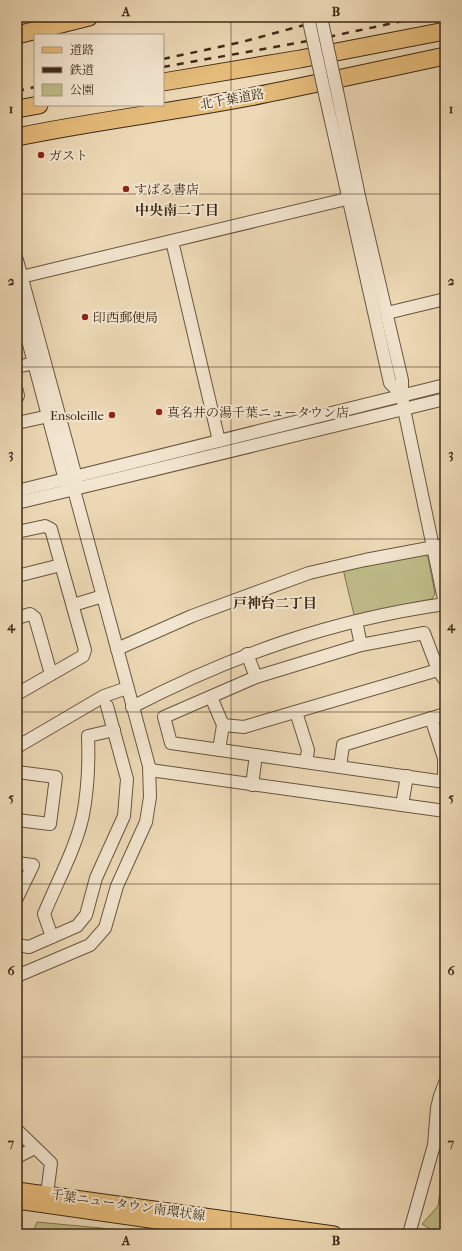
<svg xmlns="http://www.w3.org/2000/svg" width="462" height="1251" viewBox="0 0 462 1251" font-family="'IM FELL French Canon','Noto Serif JP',serif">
<rect width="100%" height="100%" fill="#edd9b6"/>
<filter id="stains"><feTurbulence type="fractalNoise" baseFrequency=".005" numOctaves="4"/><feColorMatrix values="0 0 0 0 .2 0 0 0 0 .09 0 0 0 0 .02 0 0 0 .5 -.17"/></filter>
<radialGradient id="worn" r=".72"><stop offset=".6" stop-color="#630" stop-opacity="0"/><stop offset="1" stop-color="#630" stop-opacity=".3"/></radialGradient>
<!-- green -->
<g fill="#bfbd89" stroke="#7e7450">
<polygon points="421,553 428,557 435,594 432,599 354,615 343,569"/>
<polygon points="445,1154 445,1234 438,1234 422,1224 438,1206"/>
<polygon points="37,1222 164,1234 32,1234"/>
</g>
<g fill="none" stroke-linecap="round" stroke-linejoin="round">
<!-- minor casing -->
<g stroke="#68563f" stroke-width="14">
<g id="minor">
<polyline points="337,91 359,196 402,380 402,395 404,409 445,604"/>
<polyline points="325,94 390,383 402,395"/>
<polyline points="172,241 219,441"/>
<polyline points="17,260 76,477 74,490 149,766 150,797 146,822 117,886 105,928 90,945 17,976"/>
<polyline points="17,278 359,196"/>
<polyline points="17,299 65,480 69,485"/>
<polyline points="387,313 445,299"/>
<polyline points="17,367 34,363"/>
<polyline points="17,391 18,396 17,396"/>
<polyline points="17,423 49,416"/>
<polyline points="17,491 445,385"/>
<polyline points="17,503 445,399"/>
<polyline points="17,532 45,526 51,529 85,650 83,656 17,694"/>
<polyline points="17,576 61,565"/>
<polyline points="73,605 103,596"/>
<polyline points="17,618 30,614 35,618 51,674"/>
<polyline points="356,621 361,645"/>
<polyline points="117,649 192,616 309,573 365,560 445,545"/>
<polyline points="247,654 256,677"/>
<polyline points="445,680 438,670 424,633 361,645 256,677 164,717 171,743 445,782"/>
<polyline points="211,697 223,725 219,750"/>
<path d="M132,707c101,-52 200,-87 313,-103"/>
<polyline points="296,712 308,750 306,762"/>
<polyline points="431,718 444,758 444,781"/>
<polyline points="223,725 244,727 438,670"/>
<polyline points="17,747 104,696 127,688"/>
<polyline points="340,767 343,745 445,714"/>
<polyline points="150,770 445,811"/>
<polyline points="17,772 56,777 50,824 17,820"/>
<polyline points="252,785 256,755"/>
<polyline points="402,805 407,776"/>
<polyline points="17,863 33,865 17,898"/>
<path d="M52,937l-8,-23c13,-32 32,-66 39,-99 5,-26 6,-53 5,-79l26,-6"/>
<polyline points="17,945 29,947 77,926 86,915 96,878 124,816 127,779 107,706"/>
<polyline points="17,1130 51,1163 47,1194"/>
<polyline points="17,1157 35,1148"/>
<polyline points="409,1234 434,1145 437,1108 440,1096 445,1083"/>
</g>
</g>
<!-- major casing -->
<g stroke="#3c2a17" stroke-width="17">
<g id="major">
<polyline points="17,1190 334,1234"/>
<polyline points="17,1201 248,1234"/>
</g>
</g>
<!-- highway casing -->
<g stroke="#3c2a17" stroke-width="19">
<g id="highway">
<polyline points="17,35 89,17"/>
<polyline points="163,82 300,59 445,31"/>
<polyline points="17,109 39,105"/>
<path d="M17,137c77,-16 155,-25 233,-40 65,-13 130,-27 195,-41"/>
</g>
</g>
<!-- minor -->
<use href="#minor" stroke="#f3e6d0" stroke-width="12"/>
<!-- major -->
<use href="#major" stroke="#e6bc7b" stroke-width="15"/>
<!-- highway -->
<use href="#highway" stroke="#e6bc7b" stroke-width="17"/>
<!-- rail -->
<g stroke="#3c2a17" stroke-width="2.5" stroke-dasharray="7 7" stroke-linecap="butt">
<polyline points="163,59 242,42 334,17"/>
<polyline points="163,67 319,39 421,17"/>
<polyline points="17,91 35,87"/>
</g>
<!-- minor-bridge casing -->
<g stroke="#68563f" stroke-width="14" stroke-linecap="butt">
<g id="minor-bridge">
<polyline points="308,17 325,94"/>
<polyline points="321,17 337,91"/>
</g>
</g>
<!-- minor-bridge -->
<use href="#minor-bridge" stroke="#f3e6d0" stroke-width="12"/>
</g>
<!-- grid -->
<path fill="none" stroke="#3c2a17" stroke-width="1" stroke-opacity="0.55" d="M231,17v1217M17,194h428M17,367h428M17,539h428M17,712h428M17,884h428M17,1057h428"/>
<!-- markers -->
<g fill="#8f2418" stroke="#f3e6d0" stroke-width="1.5">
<circle cx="41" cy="155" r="4"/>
<circle cx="126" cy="189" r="4"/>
<circle cx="85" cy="317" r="4"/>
<circle cx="159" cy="412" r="4"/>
<circle cx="112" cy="415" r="4"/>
</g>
<g text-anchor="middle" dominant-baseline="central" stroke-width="4" stroke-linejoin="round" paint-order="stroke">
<!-- street labels -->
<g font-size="13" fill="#3c2a17" stroke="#f3e6d0">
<text transform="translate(232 99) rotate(-10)">北千葉道路</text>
<text transform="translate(128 1205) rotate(8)">千葉ニュータウン南環状線</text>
</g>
<!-- poi labels -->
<g font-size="13" fill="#3c2a17" stroke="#f3e6d0" text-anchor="start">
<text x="49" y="155">ガスト</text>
<text x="134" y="189">すばる書店</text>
<text x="93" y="317">印西郵便局</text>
<text x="167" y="412">真名井の湯千葉ニュータウン店</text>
<text x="104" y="415" text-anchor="end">Ensoleille</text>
</g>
<!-- neighbourhood labels -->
<g font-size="14" font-weight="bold" fill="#3c2a17" stroke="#f3e6d0">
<text x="177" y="210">中央南二丁目</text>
<text x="275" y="603">戸神台二丁目</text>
</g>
</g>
<!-- margin -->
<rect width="462" height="1251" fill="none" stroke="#edd9b6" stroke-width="44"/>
<!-- legend -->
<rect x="34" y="34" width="130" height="72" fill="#f3e6d0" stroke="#aa9b86"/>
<rect x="42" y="47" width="20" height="6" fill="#e6bc7b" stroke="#aa9b86"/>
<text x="70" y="54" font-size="12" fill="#3c2a17">道路</text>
<rect x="42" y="67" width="20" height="6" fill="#3c2a17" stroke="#aa9b86"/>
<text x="70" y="74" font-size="12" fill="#3c2a17">鉄道</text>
<rect x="42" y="84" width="20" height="12" fill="#bfbd89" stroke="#aa9b86"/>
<text x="70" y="94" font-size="12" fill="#3c2a17">公園</text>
<rect x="22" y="22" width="418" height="1207" fill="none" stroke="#3c2a17" stroke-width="1.5"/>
<g font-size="13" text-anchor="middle" font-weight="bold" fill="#3c2a17">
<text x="126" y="16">A</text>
<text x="336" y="16">B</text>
<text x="11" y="113">1</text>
<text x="451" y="113">1</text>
<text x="11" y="285">2</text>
<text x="451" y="285">2</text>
<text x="11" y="458">3</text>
<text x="451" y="458">3</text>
<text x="11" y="630">4</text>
<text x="451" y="630">4</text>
<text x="11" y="802">5</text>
<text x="451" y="802">5</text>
<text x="11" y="975">6</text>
<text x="451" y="975">6</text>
<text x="11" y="1147">7</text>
<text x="451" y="1147">7</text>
<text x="126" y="1245">A</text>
<text x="336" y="1245">B</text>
</g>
<rect width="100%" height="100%" filter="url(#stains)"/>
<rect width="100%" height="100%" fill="url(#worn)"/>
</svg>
